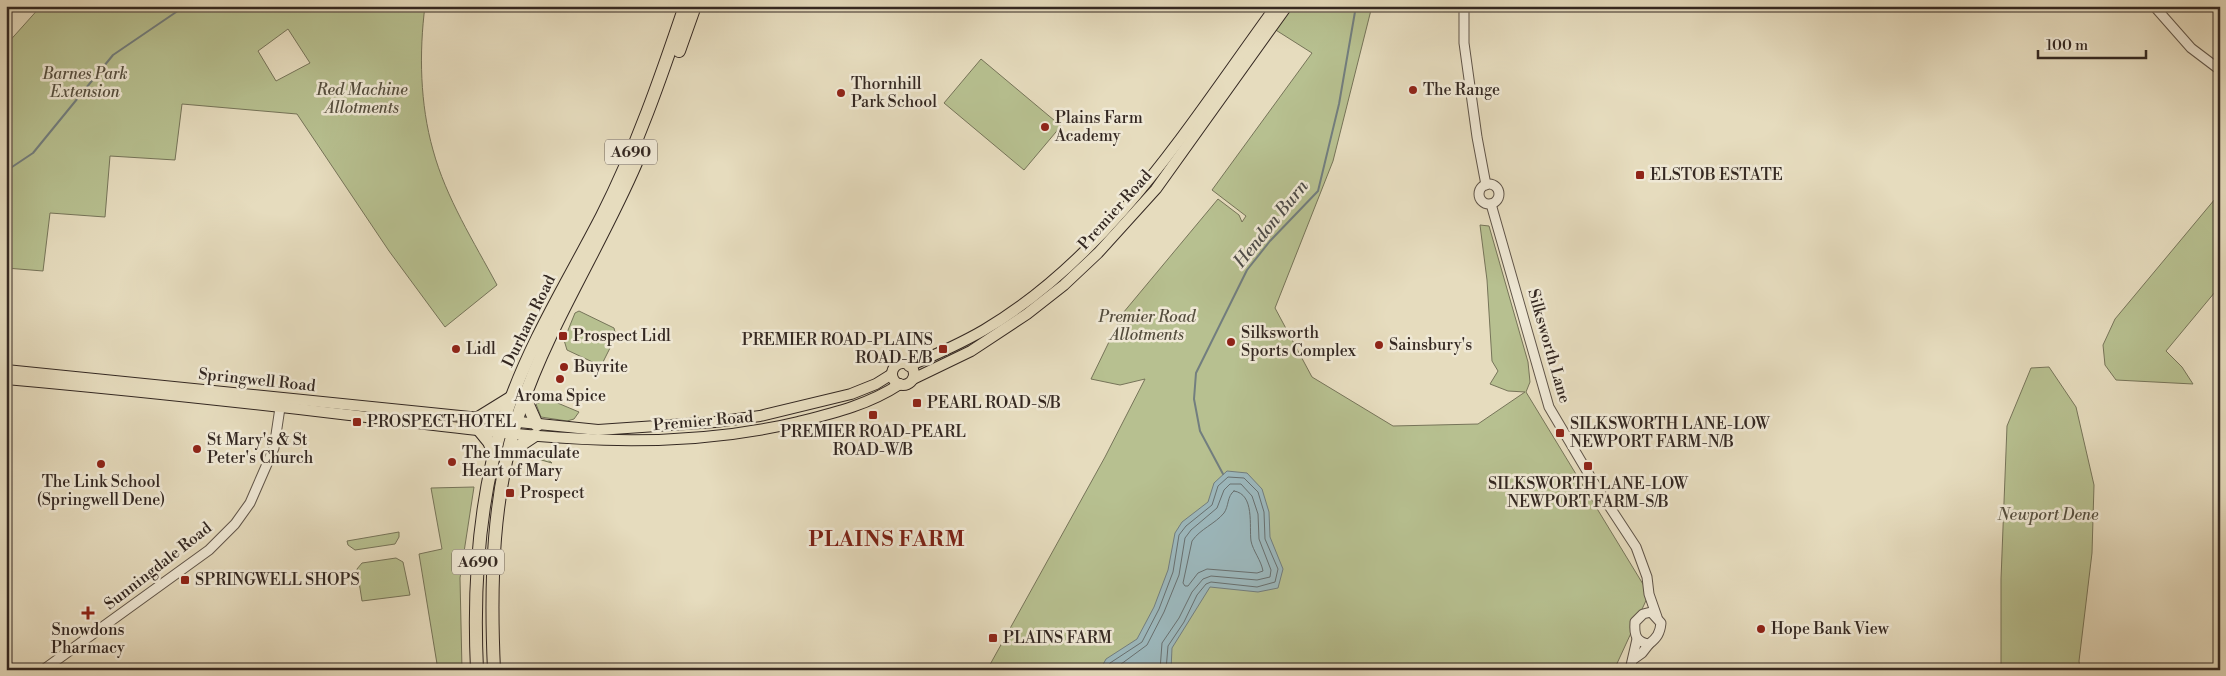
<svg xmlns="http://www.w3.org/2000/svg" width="2226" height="676" viewBox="0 0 2226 676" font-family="'Libre Bodoni',serif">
<rect width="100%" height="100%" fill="#e6dcbe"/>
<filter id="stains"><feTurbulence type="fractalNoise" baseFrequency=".004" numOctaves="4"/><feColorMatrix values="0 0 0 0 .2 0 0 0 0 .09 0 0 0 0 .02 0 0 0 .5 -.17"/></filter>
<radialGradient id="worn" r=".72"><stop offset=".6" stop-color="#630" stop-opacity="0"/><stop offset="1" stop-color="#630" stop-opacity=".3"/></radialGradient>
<!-- green -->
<g fill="#b7c090" stroke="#767459" fill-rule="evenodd">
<path d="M41,6h384c-6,47 -5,98 8,144 13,48 41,92 64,135l-52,42 -56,-76 -92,-137 -115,-10 -7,56 -65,-4 -5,61 -55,-4 -7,58 -37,-3v-223zM288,29l22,34 -34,18 -18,-30z"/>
<polygon points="1287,6 1372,6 1333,161 1275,308 1312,377 1393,426 1478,424 1525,392 1508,391 1490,384 1498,371 1492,361 1487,280 1480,225 1489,226 1528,362 1530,382 1526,392 1649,594 1614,670 987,670 1105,457 1145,379 1120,385 1091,379 1123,313 1218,199 1239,215 1242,222 1246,216 1212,190 1312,53 1271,27"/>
<polygon points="981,59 1061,126 1024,170 944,103"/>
<polygon points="2220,193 2220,286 2166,351 2182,367 2193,384 2116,380 2105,365 2103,345 2115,319"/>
<polygon points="579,311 614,328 616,336 601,366 567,350 564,340 575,313"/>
<polygon points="2049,367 2076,407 2094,485 2092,553 2079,661 2080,670 2001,670 2001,579 2007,426 2031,368"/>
<polygon points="548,399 579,412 574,419 567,421 541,417 536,404"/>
<polygon points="536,450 546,450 546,458 552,463 527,456"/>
<polygon points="474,487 460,578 462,670 438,670 419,554 442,549 431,488"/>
<polygon points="399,532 399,537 395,544 355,550 348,545 347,541"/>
<polygon points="396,558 403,562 410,595 362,601 357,569 362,563"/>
</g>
<!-- water -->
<polygon fill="#9cb8bd" stroke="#727e7f" points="1227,471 1247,473 1262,489 1269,512 1270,537 1283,569 1278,588 1258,592 1210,587 1172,648 1171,670 1100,670 1106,659 1137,639 1154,607 1168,570 1175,533 1182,522 1208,502 1214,483"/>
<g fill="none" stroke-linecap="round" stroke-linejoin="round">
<!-- shore -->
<g stroke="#687070" stroke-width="1">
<path d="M1234,491c21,3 15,35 17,50 2,10 10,19 12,30l-6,2 -50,-4 -9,4 -10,13h-3l-2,-3 9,-42c8,-12 23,-17 32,-28 5,-7 3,-17 10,-22z"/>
<polyline points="1106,670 1110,663 1142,642 1159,609 1173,572 1179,535 1186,526 1212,505 1218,486 1228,477 1244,478 1258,492 1264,512 1265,539 1278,569 1275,582 1257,587 1211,582 1206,584 1197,595 1184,622 1168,646 1166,670"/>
<polyline points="1113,670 1147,645 1164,612 1179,575 1185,538 1191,530 1217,508 1224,490 1230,484 1241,484 1252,496 1258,514 1259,539 1271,570 1270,577 1257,580 1211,576 1203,579 1192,592 1179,618 1162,643 1160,670"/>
</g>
<!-- stream -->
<g stroke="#727e7f" stroke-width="2">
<polyline points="6,171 33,153 113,55 185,6"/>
<polyline points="1223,474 1200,431 1194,399 1196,373 1247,270 1270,241 1318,191 1339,104 1356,6"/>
</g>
<!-- minor casing -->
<g stroke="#605549" stroke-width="11">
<g id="minor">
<polyline points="1464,6 1464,43 1477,137 1486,185"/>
<polyline points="2154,6 2191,48 2220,70"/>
<circle cx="1489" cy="194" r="10"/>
<polyline points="1491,204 1549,407 1594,483 1636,547 1647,577 1649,594 1657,617"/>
<path d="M1651,612l10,11c-1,10 -4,15 -12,21 -13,-2 -15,-9 -14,-22l8,-8z"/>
<polyline points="1635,658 1642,653 1649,644"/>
<polyline points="43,670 209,550 235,524 250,503 274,448 281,401"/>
<polyline points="1630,670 1637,639"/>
</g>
</g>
<!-- major casing -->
<g stroke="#342822" stroke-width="12">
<g id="major">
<circle cx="903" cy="374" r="11"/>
<path d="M909,366c26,-11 51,-22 75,-36 127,-75 207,-208 292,-324"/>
<polyline points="6,370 598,430 715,422 760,416 851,394 876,384 892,374"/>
<path d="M6,379c112,10 224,22 335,35 155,17 302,45 457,8 36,-9 70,-17 102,-38"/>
<polyline points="913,379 971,351 1027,314 1064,285 1098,253 1156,189 1287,6"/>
</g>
</g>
<!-- highway casing -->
<g stroke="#342822" stroke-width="14">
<g id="highway">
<polyline points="679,51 695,6"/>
<polyline points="525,398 537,425"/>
<polyline points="478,418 512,397"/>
<polyline points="480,431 489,442 495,455"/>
<polyline points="507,457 522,444 534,436"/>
<path d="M477,670c-4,-85 2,-176 29,-257 24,-71 62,-131 96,-197 34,-67 59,-139 83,-210"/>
<path d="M494,670c-4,-87 -2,-177 26,-260 29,-86 80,-163 116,-247"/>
</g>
</g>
<!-- minor -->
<use href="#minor" stroke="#efe8d5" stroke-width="9"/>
<!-- major -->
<use href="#major" stroke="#e6dcbe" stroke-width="10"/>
<!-- highway -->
<use href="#highway" stroke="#e6dcbe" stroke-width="12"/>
</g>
<!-- markers -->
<g fill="#8f2418" stroke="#efe8d5" stroke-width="2">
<circle cx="1413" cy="90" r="5"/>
<circle cx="841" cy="93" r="5"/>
<circle cx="1045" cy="127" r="5"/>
<rect x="1635" y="170" width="10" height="10" rx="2.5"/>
<rect x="558" y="331" width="10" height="10" rx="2.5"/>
<circle cx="1231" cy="342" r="5"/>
<circle cx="1379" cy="345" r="5"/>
<circle cx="456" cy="349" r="5"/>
<rect x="938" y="344" width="10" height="10" rx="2.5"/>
<circle cx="564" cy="367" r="5"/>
<circle cx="560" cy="379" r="5"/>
<rect x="912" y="398" width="10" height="10" rx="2.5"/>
<rect x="868" y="410" width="10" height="10" rx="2.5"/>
<rect x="352" y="417" width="10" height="10" rx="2.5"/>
<rect x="1555" y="428" width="10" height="10" rx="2.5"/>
<circle cx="197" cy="449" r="5"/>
<circle cx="452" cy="462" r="5"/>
<circle cx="101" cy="464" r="5"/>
<rect x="1583" y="461" width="10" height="10" rx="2.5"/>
<rect x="505" y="488" width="10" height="10" rx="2.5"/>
<rect x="180" y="575" width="10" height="10" rx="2.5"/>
<path d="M85.5 605.5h5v5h5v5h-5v5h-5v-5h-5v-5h5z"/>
<circle cx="1761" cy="629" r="5"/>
<rect x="988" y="633" width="10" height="10" rx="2.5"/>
</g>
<g text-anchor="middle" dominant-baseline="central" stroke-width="5" stroke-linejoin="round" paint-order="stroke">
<!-- shield labels -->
<g fill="#efe8d5" stroke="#6c6258" stroke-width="1">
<rect x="605" y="139.5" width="52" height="25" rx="4"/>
<rect x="452" y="549.5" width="52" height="25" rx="4"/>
</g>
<g font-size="15" font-weight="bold" fill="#342822">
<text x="631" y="152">A690</text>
<text x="478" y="562">A690</text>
</g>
<!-- park labels -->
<g font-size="16" font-style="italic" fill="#554e3e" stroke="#efe8d5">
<text x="85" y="74">Barnes Park<tspan x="85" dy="18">Extension</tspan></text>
<text x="362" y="90">Red Machine<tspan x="362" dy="18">Allotments</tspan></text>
<text x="1147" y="317">Premier Road<tspan x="1147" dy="18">Allotments</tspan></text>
<text x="2048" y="515">Newport Dene</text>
</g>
<!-- poi labels -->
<g font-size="16" fill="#342822" stroke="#efe8d5" text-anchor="start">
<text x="851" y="84">Thornhill<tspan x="851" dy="18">Park School</tspan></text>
<text x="1423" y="90">The Range</text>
<text x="1055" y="118">Plains Farm<tspan x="1055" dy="18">Academy</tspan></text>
<text x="1650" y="175">ELSTOB ESTATE</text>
<text x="1241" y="333">Silksworth<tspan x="1241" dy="18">Sports Complex</tspan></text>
<text x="573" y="336">Prospect Lidl</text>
<text x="933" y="340" text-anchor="end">PREMIER ROAD-PLAINS<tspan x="933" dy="18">ROAD-E/B</tspan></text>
<text x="1389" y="345">Sainsbury's</text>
<text x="466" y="349">Lidl</text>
<text x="574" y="367">Buyrite</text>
<text x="560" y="396" text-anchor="middle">Aroma Spice</text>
<text x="927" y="403">PEARL ROAD-S/B</text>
<text x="367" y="422">PROSPECT HOTEL</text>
<text x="1570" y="424">SILKSWORTH LANE-LOW<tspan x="1570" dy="18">NEWPORT FARM-N/B</tspan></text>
<text x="873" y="432" text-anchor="middle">PREMIER ROAD-PEARL<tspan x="873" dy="18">ROAD-W/B</tspan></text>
<text x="207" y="440">St Mary's &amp; St<tspan x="207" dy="18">Peter's Church</tspan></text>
<text x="462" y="453">The Immaculate<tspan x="462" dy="18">Heart of Mary</tspan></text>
<text x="101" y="482" text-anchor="middle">The Link School<tspan x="101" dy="18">(Springwell Dene)</tspan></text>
<text x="1588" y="484" text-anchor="middle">SILKSWORTH LANE-LOW<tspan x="1588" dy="18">NEWPORT FARM-S/B</tspan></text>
<text x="520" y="493">Prospect</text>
<text x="195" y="580">SPRINGWELL SHOPS</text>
<text x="1771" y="629">Hope Bank View</text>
<text x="88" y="630" text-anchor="middle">Snowdons<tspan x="88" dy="18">Pharmacy</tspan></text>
<text x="1003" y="638">PLAINS FARM</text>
</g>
<!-- street labels -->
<g font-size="16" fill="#342822" stroke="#efe8d5">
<text transform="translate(1115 210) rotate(-48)">Premier Road</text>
<text transform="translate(529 321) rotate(-64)">Durham Road</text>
<text transform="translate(1549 346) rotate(74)">Silksworth Lane</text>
<text transform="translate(257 380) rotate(6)">Springwell Road</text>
<text transform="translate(703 421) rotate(-5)">Premier Road</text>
<text transform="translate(158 566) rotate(-38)">Sunningdale Road</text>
</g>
<!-- water labels -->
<g font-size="18" font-style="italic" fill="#4e4c49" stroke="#efe8d5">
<text transform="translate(1271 224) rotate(-51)">Hendon Burn</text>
</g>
<!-- district labels -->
<g font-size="21" font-weight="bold" letter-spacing="1" fill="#7a1f14" stroke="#efe8d5">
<text x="887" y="540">PLAINS FARM</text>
</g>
</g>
<!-- margin -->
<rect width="2226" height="676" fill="none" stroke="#e6dcbe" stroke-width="25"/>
<rect x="8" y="8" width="2211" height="661" fill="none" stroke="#342822" stroke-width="2.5"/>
<rect x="12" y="12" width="2201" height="651" fill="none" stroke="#342822"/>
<!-- scale -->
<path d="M2038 50v8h108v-8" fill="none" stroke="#342822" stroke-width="2.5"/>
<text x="2046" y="50" font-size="15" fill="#342822" stroke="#efe8d5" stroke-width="4" paint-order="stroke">100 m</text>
<rect width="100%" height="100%" filter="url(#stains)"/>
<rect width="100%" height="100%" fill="url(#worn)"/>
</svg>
